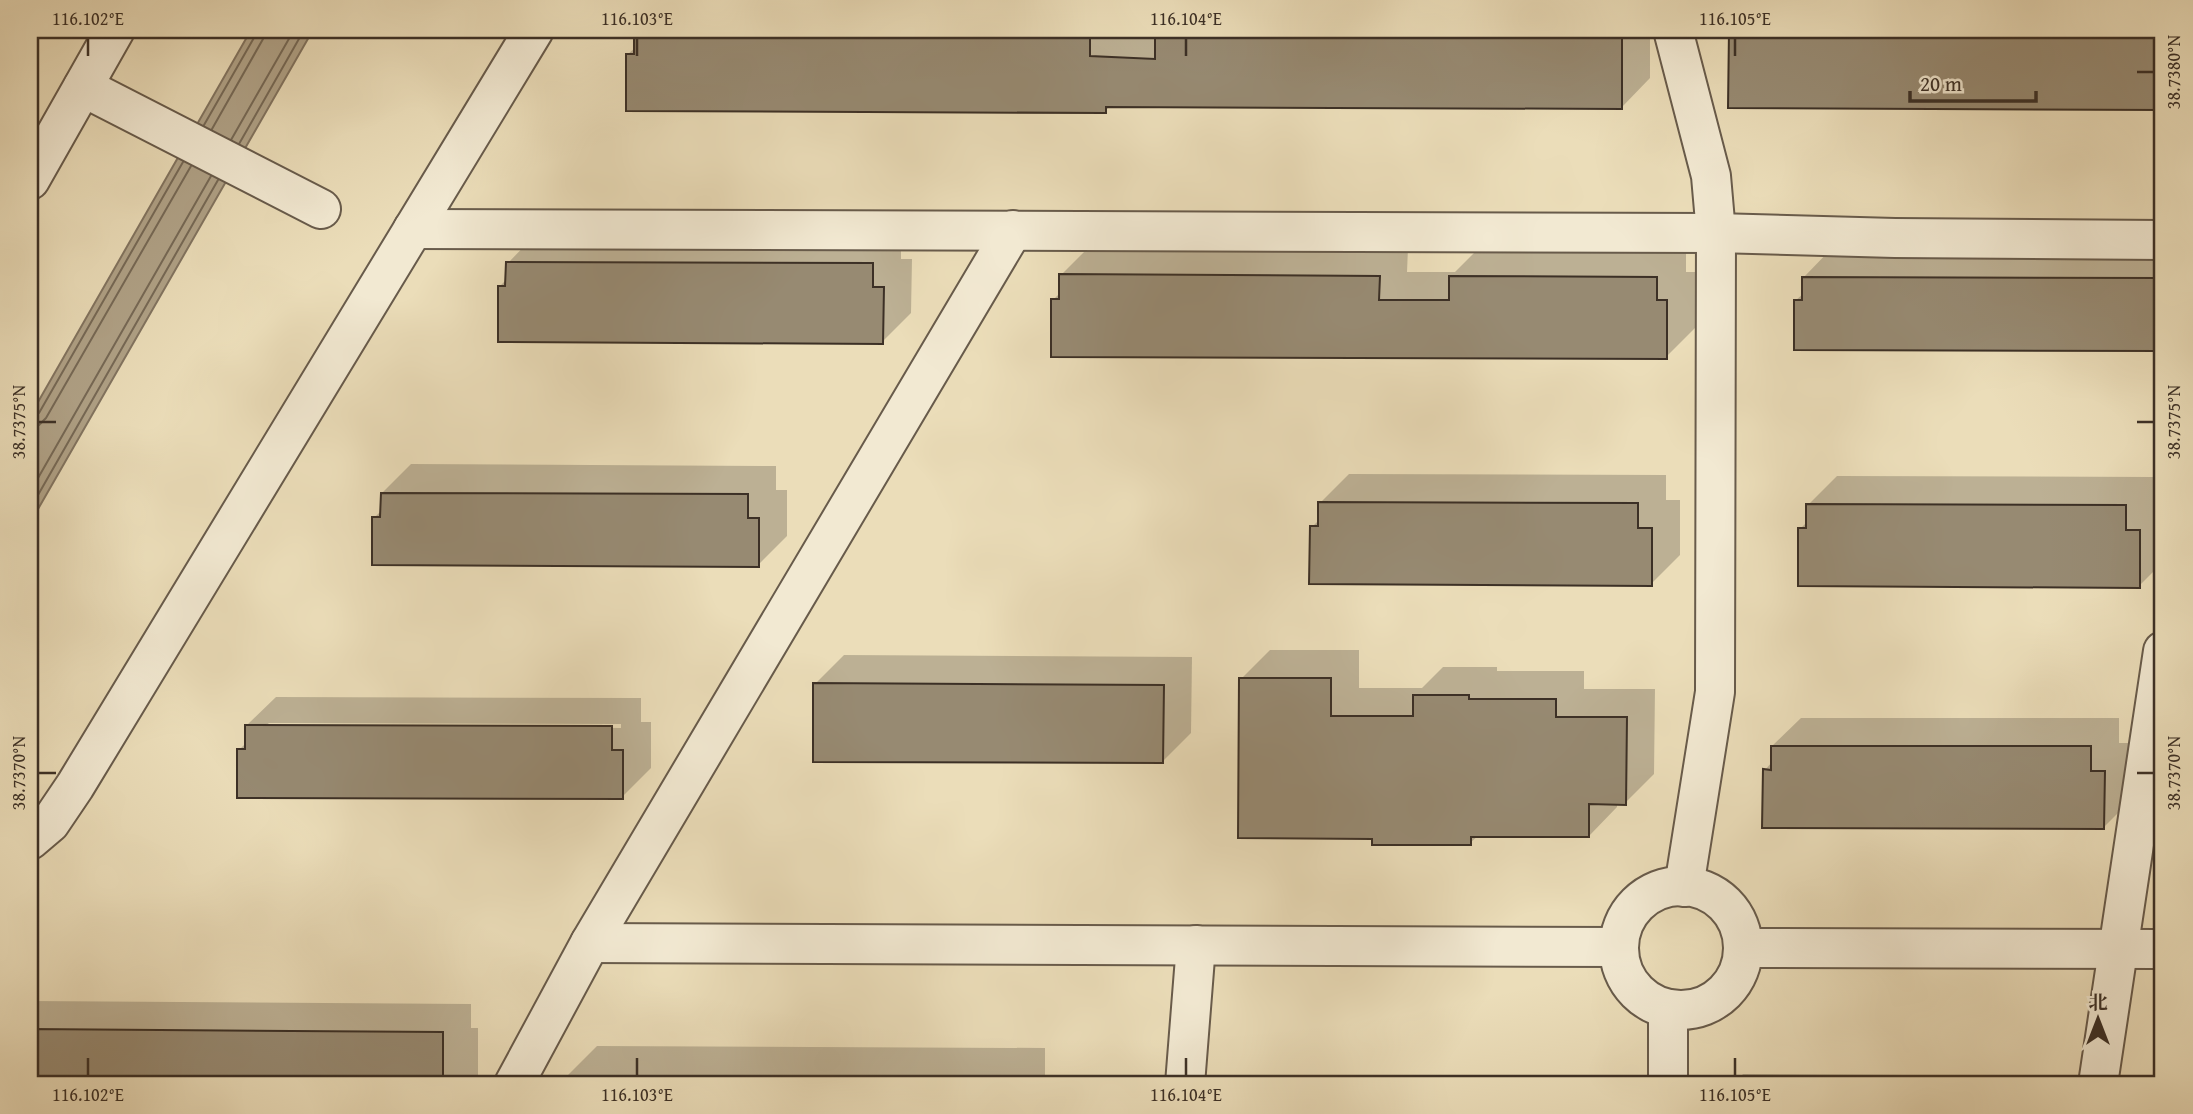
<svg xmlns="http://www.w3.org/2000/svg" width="2193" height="1114" viewBox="0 0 2193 1114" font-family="'Gentium Book Plus','Noto Serif SC',serif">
<rect width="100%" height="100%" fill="#ebddb9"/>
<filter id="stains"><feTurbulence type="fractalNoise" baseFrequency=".00286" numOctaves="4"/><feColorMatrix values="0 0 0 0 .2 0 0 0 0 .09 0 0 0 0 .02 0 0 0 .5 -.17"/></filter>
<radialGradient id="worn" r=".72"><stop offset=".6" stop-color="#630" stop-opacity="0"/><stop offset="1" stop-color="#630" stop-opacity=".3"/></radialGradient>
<!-- water -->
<polygon fill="#b0a287" stroke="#827460" stroke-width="2" points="251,30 313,30 30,523 30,416"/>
<!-- shadow -->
<g fill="#0003" fill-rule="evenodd">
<polygon points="1650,30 1650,78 1622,107 1111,105 1105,111 627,55 636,47 636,30"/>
<polygon points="1731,30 2163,30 2163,108 1730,106"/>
<polygon points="536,234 901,235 901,259 912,259 911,313 882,342 499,287 507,279 508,263"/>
<polygon points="1090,246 1408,248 1407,272 1455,272 1479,248 1686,248 1686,272 1695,272 1695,328 1666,357 1053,300 1061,292 1061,275"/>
<polygon points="1832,248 2163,250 2163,349 1795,348 1795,301 1804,293 1804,277"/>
<polygon points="411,464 776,466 776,490 787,490 787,536 758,565 374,518 382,510 382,493"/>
<polygon points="1349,474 1666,475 1666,500 1680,500 1680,555 1651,584 1312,527 1320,519 1320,503"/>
<polygon points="1837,476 2154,477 2154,502 2163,502 2163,562 2139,586 1800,529 1808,521 1808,505"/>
<polygon points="1270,650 1359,650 1359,688 1422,688 1443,667 1497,667 1497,671 1584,671 1584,689 1655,689 1654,774 1625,803 1617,803 1617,807 1589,836 1479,835 1470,843 1374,837 1241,679"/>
<polygon points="844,655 1192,657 1191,733 1163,761 815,684"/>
<path d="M276,697l365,1v24h10v46l-29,29 -383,-47 8,-8v-17zM269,723l352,1v4l-356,-2z"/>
<polygon points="1801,718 2119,718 2119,743 2133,743 2133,798 2104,827 1765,770 1772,762 1772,746"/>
<polygon points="30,1001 471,1004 471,1028 478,1028 478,1084 30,1084"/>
<polygon points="597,1046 1045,1048 1045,1084 568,1084 568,1075"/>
<polygon points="1743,1074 2073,1076 2073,1084 1734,1084"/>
<polygon points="1262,1076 1620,1077 1620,1084 1254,1084"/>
</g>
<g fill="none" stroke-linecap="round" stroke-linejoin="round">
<!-- shore -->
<g stroke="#766956" stroke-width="2">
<polyline points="204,125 255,36 256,30"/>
<polyline points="212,129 263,39 265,30"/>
<polyline points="231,140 294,30"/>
<polyline points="239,144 304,30"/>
<polyline points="30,418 39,413 183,162"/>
<polyline points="30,427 39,425 46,418 191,166"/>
<polyline points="30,492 211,176"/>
<polyline points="30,509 218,180"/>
</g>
</g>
<!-- building -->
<g fill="#978a72" stroke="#3c3026" stroke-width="2">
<polygon points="634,30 1090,31 1090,56 1155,59 1155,33 1622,35 1622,109 1106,107 1106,113 626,111 626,54 634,54"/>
<polygon points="1729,30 2163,32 2163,110 1728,108"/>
<polygon points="506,262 873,263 873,287 884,287 883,344 498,342 498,286 505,286"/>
<polygon points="1059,274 1380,276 1379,300 1449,300 1449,276 1657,277 1657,300 1667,300 1667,359 1051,357 1051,299 1059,299"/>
<polygon points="1802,277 2163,278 2163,351 1794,350 1794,300 1802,300"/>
<polygon points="381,493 748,494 748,518 759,518 759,567 372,565 372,517 380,517"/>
<polygon points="1318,502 1638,503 1638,528 1652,528 1652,586 1309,584 1310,526 1318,526"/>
<polygon points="1806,504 2126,505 2126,530 2140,530 2140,588 1798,586 1798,528 1806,528"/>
<polygon points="1239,678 1331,678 1331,716 1413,716 1413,695 1469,695 1469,699 1556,699 1556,717 1627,717 1626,805 1589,804 1589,837 1471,837 1471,845 1372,845 1372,839 1238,838"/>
<polygon points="813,683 1164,685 1163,763 813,762"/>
<polygon points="245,725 612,726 612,750 623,750 623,799 237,798 237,749 245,749"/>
<polygon points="1771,746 2091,746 2091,771 2105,771 2104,829 1762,828 1763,769 1771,770"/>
<polygon points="30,1029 443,1032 443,1084 30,1084"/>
</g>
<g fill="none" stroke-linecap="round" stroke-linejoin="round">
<!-- minor casing -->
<g stroke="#685b4b" stroke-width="42">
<g id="minor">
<polyline points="1673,30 1711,176 1716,233 1715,692 1684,887"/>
<polyline points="83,87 321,209"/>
<polyline points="30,180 115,30"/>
<polyline points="413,229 1716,233 1895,238 2163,240"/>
<polyline points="30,840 50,823 75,786 534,30"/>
<circle cx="1681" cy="948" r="62"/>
<polyline points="590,943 1619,947"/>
<polyline points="1743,948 2163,949"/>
<polyline points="1668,1009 1668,1084"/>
<polyline points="514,1084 590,943 1013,230"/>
<polyline points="1185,1084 1196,945"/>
<polyline points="2098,1084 2163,651"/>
</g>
</g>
<!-- minor -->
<use href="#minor" stroke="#f2e9d2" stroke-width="38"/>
</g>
<!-- ticks -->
<path fill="none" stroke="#3c3026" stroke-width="2.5" d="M88,38v18M637,38v18M1186,38v18M1735,38v18M2137,72h17M38,422h18M2137,422h17M38,773h18M2137,773h17M88,1058v18M637,1058v18M1186,1058v18M1735,1058v18"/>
<!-- margin -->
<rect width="2193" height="1114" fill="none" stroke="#ebddb9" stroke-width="77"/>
<!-- north arrow -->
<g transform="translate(2098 1019)" stroke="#f2e9d2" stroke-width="5" paint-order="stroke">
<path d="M0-5L12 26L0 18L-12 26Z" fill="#3c3026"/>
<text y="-10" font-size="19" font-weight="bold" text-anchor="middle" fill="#3c3026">北</text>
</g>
<!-- scale -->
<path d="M1910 91v10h126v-10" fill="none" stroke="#3c3026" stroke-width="3.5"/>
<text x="1920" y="91" font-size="21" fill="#3c3026" stroke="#f2e9d2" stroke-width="5" paint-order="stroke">20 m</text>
<rect x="38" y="38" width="2116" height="1038" fill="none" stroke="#3c3026" stroke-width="2.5"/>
<g font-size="18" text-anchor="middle" fill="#3c3026">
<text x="88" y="25">116.102°E</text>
<text x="637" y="25">116.103°E</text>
<text x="1186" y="25">116.104°E</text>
<text x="1735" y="25">116.105°E</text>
<text transform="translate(2174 72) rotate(-90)" y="6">38.7380°N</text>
<text transform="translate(19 422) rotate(-90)" y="6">38.7375°N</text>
<text transform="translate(2174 422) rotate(-90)" y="6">38.7375°N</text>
<text transform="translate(19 773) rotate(-90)" y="6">38.7370°N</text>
<text transform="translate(2174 773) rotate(-90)" y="6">38.7370°N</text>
<text x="88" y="1101">116.102°E</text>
<text x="637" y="1101">116.103°E</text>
<text x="1186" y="1101">116.104°E</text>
<text x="1735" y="1101">116.105°E</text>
</g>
<rect width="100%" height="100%" filter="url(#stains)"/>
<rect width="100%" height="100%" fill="url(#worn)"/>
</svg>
